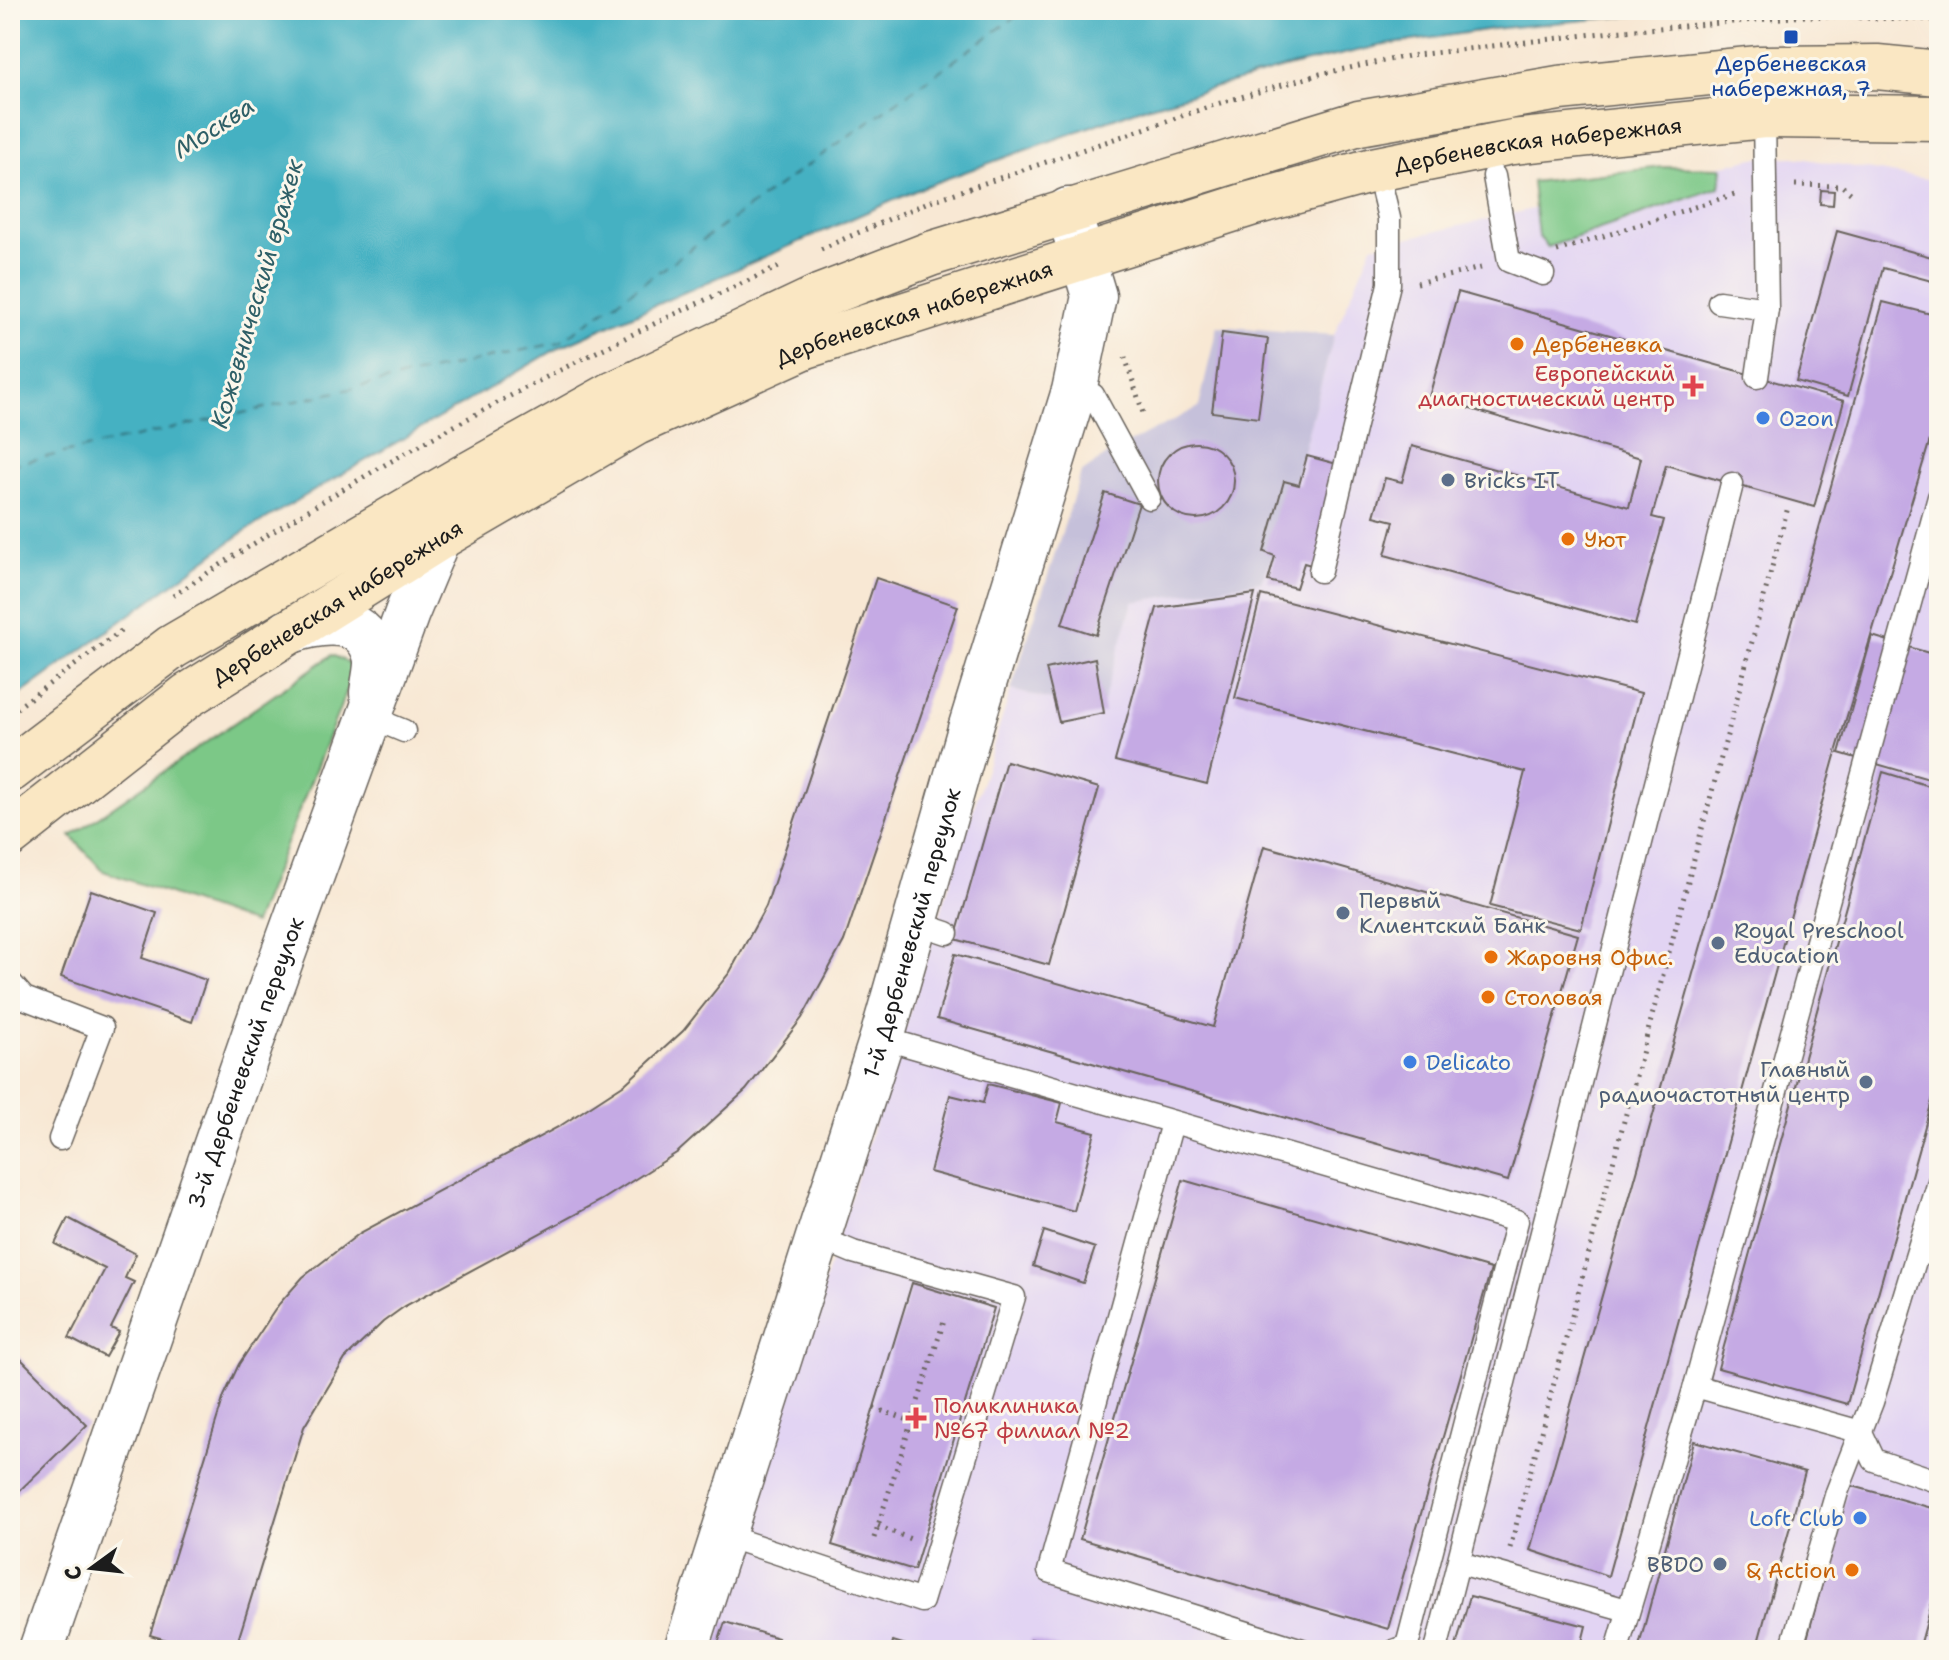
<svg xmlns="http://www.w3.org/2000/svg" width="1949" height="1660" viewBox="0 0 1949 1660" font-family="'Shantell Sans',sans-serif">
<rect width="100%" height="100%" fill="#fbf7ec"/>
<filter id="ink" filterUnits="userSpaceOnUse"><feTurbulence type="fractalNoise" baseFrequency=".0125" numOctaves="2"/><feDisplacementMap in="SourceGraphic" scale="16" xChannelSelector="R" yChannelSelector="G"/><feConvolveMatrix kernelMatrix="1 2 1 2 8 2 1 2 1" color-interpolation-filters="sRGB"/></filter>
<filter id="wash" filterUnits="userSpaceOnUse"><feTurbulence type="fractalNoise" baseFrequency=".006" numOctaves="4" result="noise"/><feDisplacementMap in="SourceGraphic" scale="32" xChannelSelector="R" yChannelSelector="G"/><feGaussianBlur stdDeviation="1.8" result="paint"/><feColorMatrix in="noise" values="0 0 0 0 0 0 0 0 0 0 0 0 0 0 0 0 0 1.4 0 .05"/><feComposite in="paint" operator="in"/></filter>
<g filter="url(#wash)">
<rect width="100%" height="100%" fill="#f8e8d4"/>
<!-- built -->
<polygon fill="#e2d4f3" points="1794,157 1939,181 1939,1650 708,1650 1011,690 1099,712 1133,602 1261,581 1277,549 1334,335 1372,246 1754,158"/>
<!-- industrial -->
<polygon fill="#c5c0da" points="1217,326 1334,335 1277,549 1261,581 1133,602 1100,712 1011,690 1081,473 1110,453 1199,407"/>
<!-- green -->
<g fill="#7bc887" stroke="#4c7252" stroke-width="2">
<polygon points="1663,167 1722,168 1720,187 1548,247 1538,236 1532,182"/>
<polygon points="332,655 349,663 353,675 254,924 103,871 71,836"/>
</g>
<!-- water -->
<polygon fill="#45b1c2" stroke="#30666f" stroke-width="2" points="10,10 1689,10 1492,29 1379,46 1291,66 1139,109 926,186 560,347 245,531 10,702"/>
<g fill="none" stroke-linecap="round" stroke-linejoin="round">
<!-- ferry -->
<polyline stroke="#2e5f67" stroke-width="2" stroke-dasharray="10 8" stroke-linecap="butt" points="10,465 560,342 1025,10"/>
</g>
<g id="blocks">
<!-- building -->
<g fill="#c5aae4">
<polygon points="1821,190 1834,191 1833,205 1820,204"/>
<polygon points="1837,231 1939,259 1939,283 1883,268 1848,396 1796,381"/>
<polygon points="1458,292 1844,401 1814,507 1666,465 1652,517 1664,520 1635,625 1385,555 1394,521 1374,516 1385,478 1402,482 1412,446 1629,507 1641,458 1429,397"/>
<polygon points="1883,302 1939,316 1939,410 1834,759 1608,1576 1530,1550"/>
<polygon points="1222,333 1268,339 1258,418 1212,412"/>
<polygon points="1344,437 1363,442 1325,569 1304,563 1296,588 1268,581 1275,556 1264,552 1284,481 1299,485 1307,456 1337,464"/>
<circle cx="1196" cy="481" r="38"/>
<polygon points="1105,493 1139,504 1096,635 1062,624"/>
<polygon points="876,578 958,606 844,941 802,1018 746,1090 678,1152 602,1200 405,1306 383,1322 345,1359 304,1427 235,1650 200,1650 150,1635 224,1396 239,1364 279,1304 303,1277 360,1233 560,1126 626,1083 683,1031 730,972 766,906"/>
<polygon points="1255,594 1207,784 1115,761 1157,608"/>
<polygon points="1261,595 1641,693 1581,929 1490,906 1525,772 1235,698"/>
<polygon points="1872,636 1939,656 1939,782 1839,753"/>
<polygon points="1095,658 1104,713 1059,722 1046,669"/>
<polygon points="1006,761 1099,788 1049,965 955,939"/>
<polygon points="1883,772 1939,789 1939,1076 1847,1404 1718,1368"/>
<polygon points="1264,846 1578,935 1508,1181 937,1019 955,954 1213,1027"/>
<polygon points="91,890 157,913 142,958 206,980 192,1022 61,977"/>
<polygon points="988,1084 1062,1103 1057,1122 1095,1132 1074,1211 930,1172 950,1095 983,1103"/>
<polygon points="1183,1180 1491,1269 1388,1629 1080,1539"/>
<polygon points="68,1218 136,1254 125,1278 134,1282 111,1328 119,1332 105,1357 69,1338 105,1269 55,1244"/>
<polygon points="1044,1231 1095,1248 1083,1283 1033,1266"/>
<polygon points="912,1283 994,1308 914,1570 832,1545"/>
<polygon points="10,1348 87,1425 10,1500"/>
<polygon points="1694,1441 1805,1472 1756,1650 1638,1650"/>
<polygon points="1849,1485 1939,1510 1939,1577 1919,1650 1804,1650"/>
<polygon points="1470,1596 1586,1626 1580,1650 1455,1650"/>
<polygon points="725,1622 778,1638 774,1650 716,1650"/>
<polygon points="1031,1639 1064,1649 1064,1650 1028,1650"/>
<polygon points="893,1641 919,1649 919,1650 891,1650"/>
</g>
</g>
</g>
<g filter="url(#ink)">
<use href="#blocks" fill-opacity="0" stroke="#69635c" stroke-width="2"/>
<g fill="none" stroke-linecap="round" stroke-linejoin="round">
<!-- lane casing -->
<g stroke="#69635c" stroke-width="25">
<g id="lane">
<polyline points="1494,176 1509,261 1543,274"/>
<polyline points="1719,302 1767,309"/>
<polyline points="1757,377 1767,309 1764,116"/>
<polyline points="1074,391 1093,395 1149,498"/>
<polyline points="1320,571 1389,284 1389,218 1377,169"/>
<polyline points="370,717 404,731"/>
<polyline points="914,922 947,933"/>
<polyline points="10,982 24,998 102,1028 60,1139"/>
<polyline points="882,1038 1517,1221 1407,1646 1396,1650"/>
<polyline points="1172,1123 1049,1571 1302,1650"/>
<polyline points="1919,1251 1939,1257"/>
<polyline points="1695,1386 1939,497"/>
<polyline points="723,1535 922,1601 1014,1297 853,1252 817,1237"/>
<polyline points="1460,1563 1627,1610"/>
<polyline points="1436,1650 1732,484"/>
<polyline points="1617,1650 1695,1386 1861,1432 1874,1460 1939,1482"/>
<polyline points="1791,1650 1837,1492 1872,1402 1939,1182"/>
</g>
</g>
<!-- street casing -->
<g stroke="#69635c" stroke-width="47">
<g id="street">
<path d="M288,632c30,-10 76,-19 87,23 3,10 -2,27 -3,38"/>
<path id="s1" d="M41,1650l215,-621 151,-416 40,-96"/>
<path id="s2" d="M686,1650l196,-612 88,-309 104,-338 20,-95 -26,-86"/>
</g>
</g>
<!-- secondary casing -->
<g stroke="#69635c" stroke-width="47">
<g id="secondary">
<polyline points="10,770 172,647 462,478 611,395 821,296 930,254 1359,123 1559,88 1759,68 1877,67 1939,73"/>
<path id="s3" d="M10,835l177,-139 252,-158 197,-115 170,-77 444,-142 127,-35 135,-27 252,-26 175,2"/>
</g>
</g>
<!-- path -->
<g stroke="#69635c" stroke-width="5" stroke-dasharray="2 6" stroke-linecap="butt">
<polyline points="1795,185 1842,186 1853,195"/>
<polyline points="821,249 926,203 1217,104 1320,74 1408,56 1611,32 1805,16 1939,20"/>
<polyline points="1557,251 1738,193"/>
<polyline points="1417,283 1481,268"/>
<polyline points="1125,357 1144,416"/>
<path d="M173,596c192,-128 395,-237 606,-329"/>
<polyline points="10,713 125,628"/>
<polyline points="874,1408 911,1421"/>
<polyline points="878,1526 913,1540"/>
<polyline points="874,1538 944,1321"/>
<polyline points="1510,1548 1788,507"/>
<polyline points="10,1595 15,1581"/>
</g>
<!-- lane -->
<use href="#lane" stroke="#fff" stroke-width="22"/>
<!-- street -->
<use href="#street" stroke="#fff" stroke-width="44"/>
<!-- secondary -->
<use href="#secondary" stroke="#fae7c3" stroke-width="44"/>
</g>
</g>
<!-- markers -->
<rect fill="#1a4fb4" stroke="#fbf7ec" stroke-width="3" x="1783" y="29" width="16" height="16" rx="4"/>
<g fill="#e8710a" stroke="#fbf7ec" stroke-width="3">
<circle cx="1517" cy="344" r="8"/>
<circle cx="1568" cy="539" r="8"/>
<circle cx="1491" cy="957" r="8"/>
<circle cx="1488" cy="997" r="8"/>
<circle cx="1852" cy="1570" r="8"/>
</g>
<g fill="#e0444e" stroke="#fbf7ec" stroke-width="3">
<path d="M1689 374h8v8h8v8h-8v8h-8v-8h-8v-8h8z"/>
<path d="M912 1406h8v8h8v8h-8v8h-8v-8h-8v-8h8z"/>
</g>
<g fill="#3f7fe0" stroke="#fbf7ec" stroke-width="3">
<circle cx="1763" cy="418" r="8"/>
<circle cx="1410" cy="1062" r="8"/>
<circle cx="1860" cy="1518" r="8"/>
</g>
<g fill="#5c6f8a" stroke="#fbf7ec" stroke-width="3">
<circle cx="1448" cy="480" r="8"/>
<circle cx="1343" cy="913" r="8"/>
<circle cx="1718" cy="943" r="8"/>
<circle cx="1866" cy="1082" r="8"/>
<circle cx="1720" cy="1564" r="8"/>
</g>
<g text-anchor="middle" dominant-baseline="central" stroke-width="6" stroke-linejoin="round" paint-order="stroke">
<!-- transit labels -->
<g font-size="22" fill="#164399" stroke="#fbf7ec">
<text x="1791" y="63">Дербеневская<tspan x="1791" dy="25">набережная, 7</tspan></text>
</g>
<!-- street labels -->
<g font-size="22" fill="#1c1c1c" stroke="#fbf7ec">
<text stroke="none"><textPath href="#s3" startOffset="1698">Дербеневская набережная</textPath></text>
<text stroke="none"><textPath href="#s3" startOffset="1050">Дербеневская набережная</textPath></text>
<text stroke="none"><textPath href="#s3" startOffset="402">Дербеневская набережная</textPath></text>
<text stroke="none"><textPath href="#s2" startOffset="752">1-й Дербеневский переулок</textPath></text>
<text stroke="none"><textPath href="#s1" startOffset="622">3-й Дербеневский переулок</textPath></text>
</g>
<!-- food labels -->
<g font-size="22" fill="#c56008" stroke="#fbf7ec" text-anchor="start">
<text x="1533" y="344">Дербеневка</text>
<text x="1584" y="539">Уют</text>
<text x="1507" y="957">Жаровня Офис.</text>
<text x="1504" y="997">Столовая</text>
<text x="1836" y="1570" text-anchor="end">&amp; Action</text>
</g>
<!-- health labels -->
<g font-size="22" fill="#be3a42" stroke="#fbf7ec" text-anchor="end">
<text x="1675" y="373">Европейский<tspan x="1675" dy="25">диагностический центр</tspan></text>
<text x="934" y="1405" text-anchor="start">Поликлиника<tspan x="934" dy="25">№67 филиал №2</tspan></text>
</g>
<!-- shop labels -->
<g font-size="22" fill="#366cbe" stroke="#fbf7ec" text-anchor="start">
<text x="1779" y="418">Ozon</text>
<text x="1426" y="1062">Delicato</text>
<text x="1844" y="1518" text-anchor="end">Loft Club</text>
</g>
<!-- service labels -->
<g font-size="22" fill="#4e5e75" stroke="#fbf7ec" text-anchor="start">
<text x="1464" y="480">Bricks IT</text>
<text x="1359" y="900">Первый<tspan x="1359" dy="25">Клиентский Банк</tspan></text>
<text x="1734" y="930">Royal Preschool<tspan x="1734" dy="25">Education</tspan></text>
<text x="1850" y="1069" text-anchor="end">Главный<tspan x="1850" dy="25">радиочастотный центр</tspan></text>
<text x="1704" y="1564" text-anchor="end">BBDO</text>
</g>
<!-- water labels -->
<g font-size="24" font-style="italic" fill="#2e5f67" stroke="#fbf7ec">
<text transform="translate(214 128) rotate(-33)">Москва</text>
<text transform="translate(257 294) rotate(-74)">Кожевнический вражек</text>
</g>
</g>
<!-- margin -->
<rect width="1949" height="1660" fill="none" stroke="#fbf7ec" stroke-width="40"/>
<!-- north arrow -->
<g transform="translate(92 1568) rotate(255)" stroke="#fbf7ec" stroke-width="6" paint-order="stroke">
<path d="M0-6L14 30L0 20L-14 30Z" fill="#1c1c1c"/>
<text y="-12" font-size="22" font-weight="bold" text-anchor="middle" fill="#1c1c1c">С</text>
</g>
</svg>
